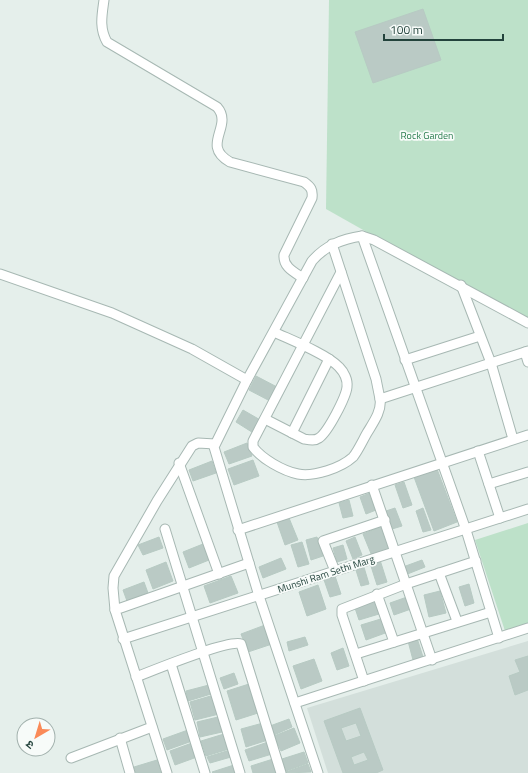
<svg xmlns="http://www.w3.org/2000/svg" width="528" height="773" viewBox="0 0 528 773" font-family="'Titillium Web','Noto Sans Devanagari',sans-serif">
<rect width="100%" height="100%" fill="#e5efeb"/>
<!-- built -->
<polygon fill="#d3dfdb" points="528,641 528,773 328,773 307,708"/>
<!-- green -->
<g fill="#bde1c9">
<polygon points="329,0 528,0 528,323 326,209"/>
<polygon points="528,523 528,623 505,631 475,540"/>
</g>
<!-- building -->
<g fill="#bacac5" stroke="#b7cac3" fill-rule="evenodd">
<polygon points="423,9 441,60 373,83 355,32"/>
<polygon points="256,376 277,387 270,401 249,390"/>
<polygon points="243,410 262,421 255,434 236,422"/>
<polygon points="247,443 252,456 229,464 224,452"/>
<polygon points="253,460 259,476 234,485 228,469"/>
<polygon points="212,461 216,473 193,481 189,470"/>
<polygon points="437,469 457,522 434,531 414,477"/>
<polygon points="404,482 412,505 403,508 395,485"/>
<polygon points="370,493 376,510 366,514 360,497"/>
<polygon points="349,500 353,516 343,518 339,503"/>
<polygon points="395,508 402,526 392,529 386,511"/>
<polygon points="423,508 431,530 423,532 416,511"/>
<polygon points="289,518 298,540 285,545 277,522"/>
<polygon points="383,526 392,549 372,556 363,534"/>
<polygon points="159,537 163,548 143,555 138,545"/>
<polygon points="317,537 323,556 311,560 306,540"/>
<polygon points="355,537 362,555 353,559 346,541"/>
<polygon points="302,542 309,564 298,567 291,545"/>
<polygon points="203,544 209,560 189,568 183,552"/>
<polygon points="343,545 347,559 337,562 333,548"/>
<polygon points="281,558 286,569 263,578 259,567"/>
<polygon points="380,560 387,582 377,585 370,563"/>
<polygon points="422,560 425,567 405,575 403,567"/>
<polygon points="166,562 173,581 153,589 146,570"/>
<polygon points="363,564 369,584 361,586 355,567"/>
<polygon points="334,573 341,594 330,597 323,577"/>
<polygon points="231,576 238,593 210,603 204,586"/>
<polygon points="144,582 148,593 127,601 123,590"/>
<polygon points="469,584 474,603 465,606 459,587"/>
<polygon points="318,585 326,609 307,616 299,592"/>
<polygon points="440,591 446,613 429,617 424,595"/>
<polygon points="407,597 411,609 394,615 390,603"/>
<polygon points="375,599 379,614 359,620 354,605"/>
<polygon points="384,618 388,632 366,640 361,625"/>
<polygon points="265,625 272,644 248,652 241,634"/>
<polygon points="305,637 308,645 289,651 287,642"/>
<polygon points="417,638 423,657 413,660 408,641"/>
<polygon points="343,648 349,666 337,670 331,653"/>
<polygon points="528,656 528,690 515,695 509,676 520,672 515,660"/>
<polygon points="314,659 322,681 301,689 293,666"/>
<polygon points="234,673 238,684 224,689 220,678"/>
<polygon points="249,684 258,713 236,720 227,691"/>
<polygon points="209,685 211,694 188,701 186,691"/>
<polygon points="214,695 219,714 195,720 190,702"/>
<path d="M360,708l23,62 -7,3h-33l-19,-52zM356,723l5,13 -15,5 -5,-13zM364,752l4,8 -14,5 -3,-8z"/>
<polygon points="218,717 222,732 200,737 197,722"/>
<polygon points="289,719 292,727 274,735 270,726"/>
<polygon points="263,723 268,740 246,747 241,729"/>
<polygon points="294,728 300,743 281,751 274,736"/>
<polygon points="188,730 192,741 167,750 163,739"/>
<polygon points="224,734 229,749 206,756 201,741"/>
<polygon points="268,742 272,754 249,761 245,750"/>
<polygon points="192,743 197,757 175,765 170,751"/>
<polygon points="230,750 231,757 210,763 207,757"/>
<polygon points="304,752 308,763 286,771 282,759"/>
<polygon points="273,759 278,773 253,773 251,766"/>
<polygon points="157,760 161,773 136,773 134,767"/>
<polygon points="308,764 311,772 286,773 286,772"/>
<polygon points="234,765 236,773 213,773 212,772"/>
</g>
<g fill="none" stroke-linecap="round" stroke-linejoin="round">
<!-- minor casing -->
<g stroke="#a7b8b3" stroke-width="11">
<g id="minor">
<path d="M104,0c-2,15 -5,28 3,42l110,65c17,19 -17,38 13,55l74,20c7,5 9,8 8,16l-28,57c-1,12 10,17 19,23"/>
<polyline points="362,236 374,240 528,323"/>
<polyline points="332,244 376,379 380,399 528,351"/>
<path d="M341,272l-88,169v6c9,12 30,24 45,27 16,3 43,-6 55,-17 5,-6 10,-17 14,-24 6,-10 15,-22 13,-34"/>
<polyline points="0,274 112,313 192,349 247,380"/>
<polyline points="461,285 491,363 513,439"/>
<polyline points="525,352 528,362"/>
<polyline points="405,360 480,336"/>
<path d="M265,419l39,20c6,1 11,2 15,-1 9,-6 27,-41 28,-51 1,-7 -3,-15 -8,-20 -12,-13 -48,-27 -65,-35"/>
<polyline points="292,433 329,359"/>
<polyline points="478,451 500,518"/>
<polyline points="179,463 219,574"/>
<polyline points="489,484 528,472"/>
<polyline points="372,485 432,660"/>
<polyline points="165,529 240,773"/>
<polyline points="238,530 528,435"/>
<polyline points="335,571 323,541 385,520"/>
<polyline points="439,573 457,621"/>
<polyline points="377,594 394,642"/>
<polyline points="115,610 113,588 114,576 157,501 192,446 198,443 215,444"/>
<polyline points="123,639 528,509"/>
<polyline points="356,654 491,612"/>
<polyline points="171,664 205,773"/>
<path d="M136,677c16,-6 93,-38 105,-33l40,129"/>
<polyline points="364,681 342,615 342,609 406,584 476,561"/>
<polyline points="295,703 528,628"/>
<polyline points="120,738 130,773"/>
<polyline points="71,758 152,727"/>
<polyline points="167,773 115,610 249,563"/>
<path d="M318,773l-59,-177 -45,-149 33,-67 65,-119c14,-16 30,-22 50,-25l104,294 33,108"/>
</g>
</g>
<!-- minor -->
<use href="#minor" stroke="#fff" stroke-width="9"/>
</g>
<g text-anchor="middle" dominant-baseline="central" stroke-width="3.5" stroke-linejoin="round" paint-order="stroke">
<!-- park labels -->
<g font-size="10" fill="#2a7d4f" stroke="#f7fbf9">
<text x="427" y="135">Rock Garden</text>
</g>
<!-- street labels -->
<g font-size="10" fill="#23433c" stroke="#f7fbf9">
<text transform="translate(326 574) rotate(-18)">Munshi Ram Sethi Marg</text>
</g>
</g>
<!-- north arrow -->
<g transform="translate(36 737) rotate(218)"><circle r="19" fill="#f7fbf9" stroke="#a2b1ad"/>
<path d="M0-3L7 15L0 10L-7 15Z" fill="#fa8a58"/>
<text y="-6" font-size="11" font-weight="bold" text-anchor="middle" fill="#23433c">उ</text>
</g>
<!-- scale -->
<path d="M384 34v6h119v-6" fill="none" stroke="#23433c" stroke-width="2"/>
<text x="390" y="34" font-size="12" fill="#23433c" stroke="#f7fbf9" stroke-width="3" paint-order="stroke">100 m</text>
</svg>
